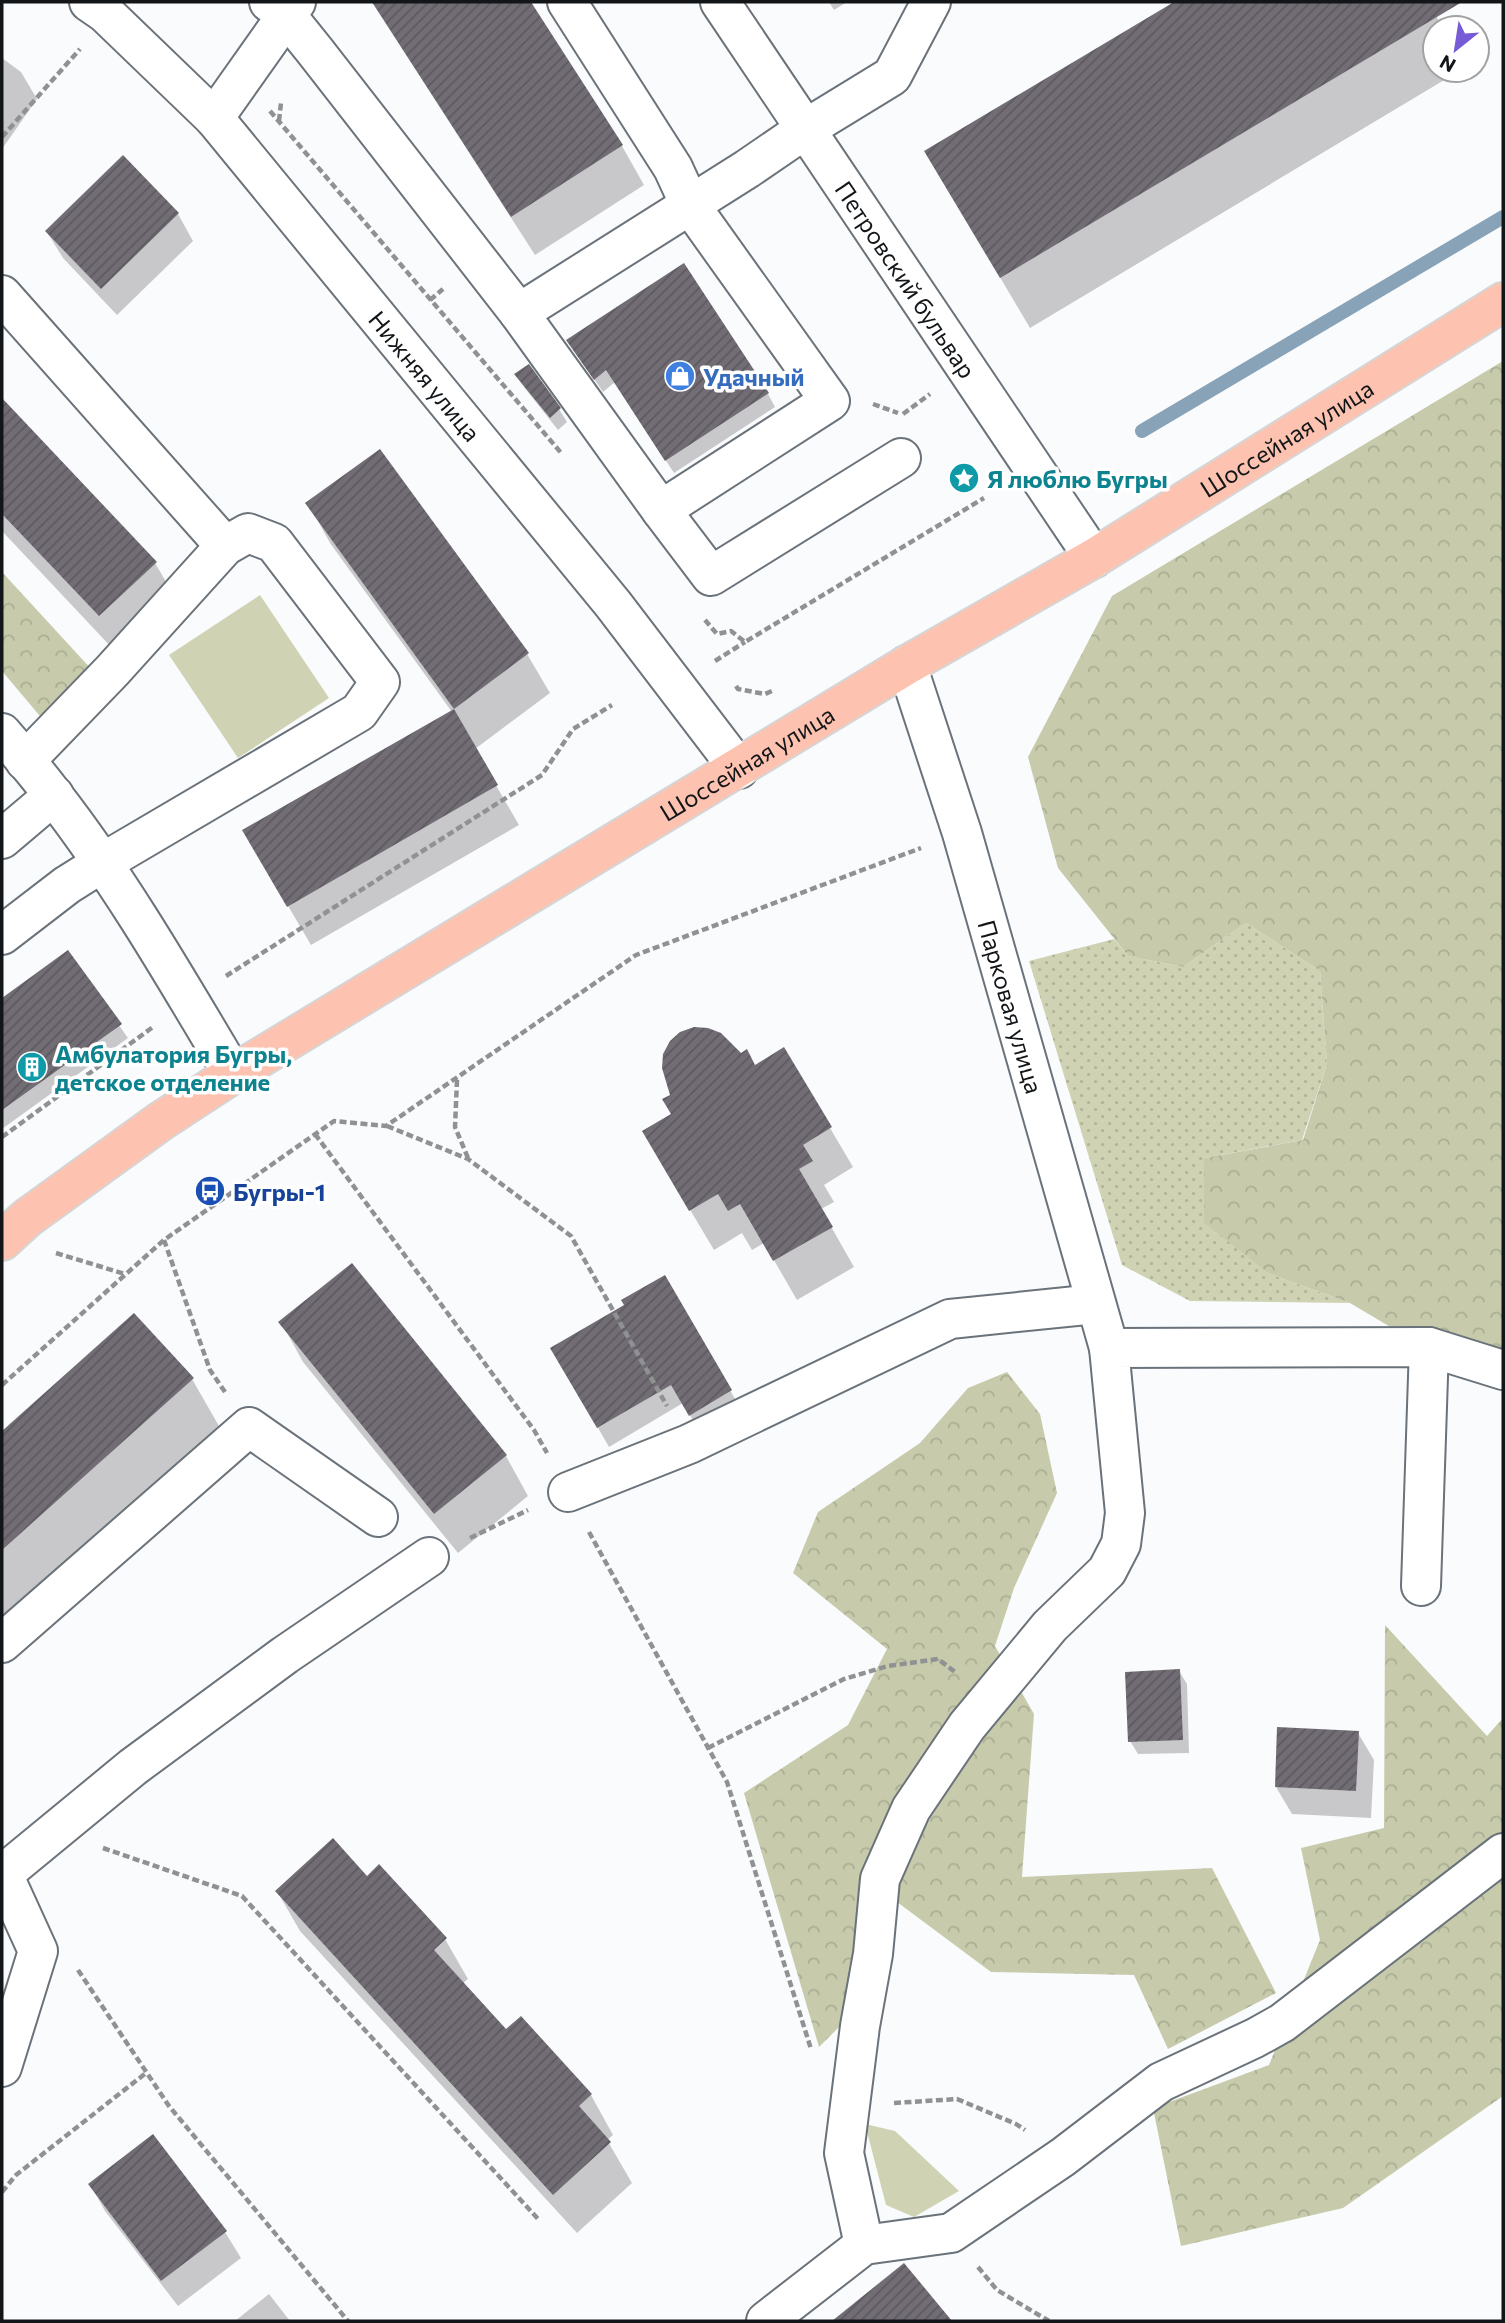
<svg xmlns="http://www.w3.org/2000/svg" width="1505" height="2323" viewBox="0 0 1505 2323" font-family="Commissioner,sans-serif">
<defs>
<pattern id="grass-dots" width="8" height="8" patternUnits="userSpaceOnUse" patternTransform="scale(1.75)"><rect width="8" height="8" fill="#cfd3b3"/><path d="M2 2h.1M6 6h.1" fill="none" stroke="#b1b499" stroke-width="1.8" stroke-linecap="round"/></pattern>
<pattern id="forest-crowns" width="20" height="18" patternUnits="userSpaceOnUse" patternTransform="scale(1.75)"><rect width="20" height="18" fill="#c7cbab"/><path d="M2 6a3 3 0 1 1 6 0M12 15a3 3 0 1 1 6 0" fill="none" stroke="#aaae93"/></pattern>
<pattern id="building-hatch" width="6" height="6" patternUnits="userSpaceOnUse" patternTransform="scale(1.75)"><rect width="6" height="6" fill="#726d75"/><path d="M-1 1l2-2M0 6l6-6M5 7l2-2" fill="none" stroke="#5c595f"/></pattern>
</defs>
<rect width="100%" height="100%" fill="#fafbfd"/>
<!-- grass -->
<polygon fill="url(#grass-dots)" points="1246,923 1320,971 1327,1064 1302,1140 1204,1158 1270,1274 1350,1303 1190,1301 1122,1265 1029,961 1114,939 1128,956 1183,967"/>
<!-- forest -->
<g fill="url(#forest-crowns)">
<polygon points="1503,361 1503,1372 1414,1341 1350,1303 1270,1274 1204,1223 1204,1158 1303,1140 1327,1064 1320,971 1246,923 1183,967 1128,956 1058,868 1028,757 1112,596"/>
<polygon points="2,572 93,671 45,722 2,671"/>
<polygon points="1007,1372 1040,1414 1057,1493 1014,1588 995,1646 1034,1714 1022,1877 1212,1868 1276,1993 1168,2049 1134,1975 991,1972 893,1899 868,1892 839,2027 819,2047 744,1793 848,1725 887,1649 793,1573 818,1512 920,1443 968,1388"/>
<polygon points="1385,1625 1487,1736 1503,1718 1503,2096 1343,2208 1181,2246 1153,2108 1269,2065 1320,1940 1301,1848 1384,1828"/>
</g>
<!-- park -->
<g fill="#cfd3b3">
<polygon points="260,595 329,698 238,758 169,655"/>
<polygon points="865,2124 895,2131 959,2191 914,2217 886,2205"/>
</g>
<!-- shadow -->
<g fill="#0003">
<polygon points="372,2 529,2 622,146 644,185 535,255"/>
<polygon points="829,2 847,2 834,10"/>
<polygon points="1177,2 1428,2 1443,28 1435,28 1435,70 1461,70 1030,328 926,152"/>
<polygon points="2,58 21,72 37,99 2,149"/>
<polygon points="178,214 193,241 117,315 63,258 47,232"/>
<polygon points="568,341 768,394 775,407 674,473 615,382 603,392"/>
<polygon points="516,375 559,409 567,422 558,430 524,387"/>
<polygon points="2,401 155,563 185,614 129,666 2,531"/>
<polygon points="308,503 527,654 550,693 475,749 519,825 311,945 244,831 452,712 330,543"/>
<polygon points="67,953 128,1038 2,1129 2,1000"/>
<polygon points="755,1067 830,1128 853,1167 824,1185 834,1202 821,1209 854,1267 797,1300 764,1243 752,1250 742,1233 714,1250 667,1171"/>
<polygon points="352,1266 506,1456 528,1496 458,1553 303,1362 281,1322"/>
<polygon points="665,1277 742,1411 701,1434 683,1403 609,1447 552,1348 626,1306"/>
<polygon points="134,1315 192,1379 231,1447 2,1652 2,1433"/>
<polygon points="1179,1671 1187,1684 1189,1753 1138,1754 1130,1741"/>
<polygon points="1358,1733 1374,1760 1371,1818 1292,1814 1276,1787"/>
<polygon points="367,1878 445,1939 468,1979 462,1984 506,2032 591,2095 613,2135 607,2140 632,2183 577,2233 300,1931 277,1891"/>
<polygon points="90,2184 225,2232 241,2258 178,2306 105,2211"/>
<polygon points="904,2265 950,2321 835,2321"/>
<polygon points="269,2294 290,2321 235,2321"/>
</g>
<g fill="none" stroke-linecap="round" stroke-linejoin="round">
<!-- stream -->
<polyline stroke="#88a3b8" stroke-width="14" points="1142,431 1503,217"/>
</g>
<!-- building -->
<g fill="url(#building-hatch)">
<polygon points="372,2 531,2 623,145 511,217"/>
<polygon points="1174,2 1462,2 1000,278 924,151"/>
<polygon points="123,155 179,213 101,289 45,231"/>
<polygon points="684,263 769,393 665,461 606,370 594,380 566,340"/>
<polygon points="529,364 561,408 550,418 514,374"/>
<polygon points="2,398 157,562 99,616 2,514"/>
<polygon points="380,449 529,653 454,709 305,503"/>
<polygon points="454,709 498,785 287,907 242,830"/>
<polygon points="68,950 122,1024 2,1110 2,998"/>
<polygon points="694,1027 708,1028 721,1033 741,1053 747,1049 755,1065 784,1047 832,1127 803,1145 813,1161 799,1169 833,1227 773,1261 740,1204 728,1211 718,1194 689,1211 642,1131 671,1114 662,1099 670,1095 662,1068 663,1054 670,1041 680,1032"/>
<polygon points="352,1263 507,1455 434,1514 278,1322"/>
<polygon points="665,1275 732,1390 689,1416 671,1385 597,1428 550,1348 624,1305 621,1300"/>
<polygon points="134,1313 194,1378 2,1550 2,1431"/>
<polygon points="1180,1669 1183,1740 1128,1742 1125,1672"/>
<polygon points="1277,1727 1359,1731 1356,1791 1275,1787"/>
<polygon points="333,1838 367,1876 379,1864 447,1938 434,1950 506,2029 521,2016 592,2094 579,2106 611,2142 553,2195 275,1891"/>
<polygon points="153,2134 227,2231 161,2281 88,2184"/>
<polygon points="904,2263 952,2321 832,2321"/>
</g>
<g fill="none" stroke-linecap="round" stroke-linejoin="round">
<!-- minor casing -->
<g stroke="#6a727a" stroke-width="42">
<g id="minor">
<path id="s1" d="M89,2l16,11 109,105 399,486 126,165"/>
<polyline points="269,2 286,15 315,51 519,313 661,510 711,576 901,458"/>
<polyline points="567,2 673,168 690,205 830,401 661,510"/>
<path id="s2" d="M720,2l374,556"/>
<polyline points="214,118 296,2"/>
<polyline points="2,295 225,546"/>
<polyline points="519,313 747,169 807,128 892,76 931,2"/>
<path id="s3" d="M907,665l55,168 147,515"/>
<path d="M2,733c17,20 35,40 51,62 67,86 124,185 180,279"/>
<polyline points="2,839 54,795"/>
<polyline points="2,935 67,885 102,863 359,712 380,682 274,543 248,533 225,546 112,671 25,761"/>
<polyline points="1429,1347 1503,1370"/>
<polyline points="568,1492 689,1444 950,1319 1096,1304"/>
<polyline points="2,1643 249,1427 378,1517"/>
<polyline points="2,1872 38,1951 2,2067"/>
<polyline points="3,1874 133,1767 285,1655 429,1557"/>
<polyline points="864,2245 844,2153 860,2026 873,1954 880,1879 911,1809 967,1726 1050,1626 1107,1571 1121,1544 1125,1513 1109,1348 1429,1347 1421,1586"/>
<polyline points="766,2321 864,2245 951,2233 1063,2157 1161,2082 1255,2038 1282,2023 1503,1853"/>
</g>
</g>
<!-- major casing -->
<g stroke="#d5d5d6" stroke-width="42">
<g id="major">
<path id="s4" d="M2,1241l25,-23 134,-97 72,-47 674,-409 187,-107 409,-256"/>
</g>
</g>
<!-- path -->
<g stroke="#8f9193" stroke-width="4.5" stroke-dasharray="7 3.5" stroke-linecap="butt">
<polyline points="270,111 562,454"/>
<polyline points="279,121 281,103"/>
<polyline points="2,137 80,49"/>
<polyline points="430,300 443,289"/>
<polyline points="873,404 898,413"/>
<polyline points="903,414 930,394"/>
<polyline points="705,620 717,634 731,631 745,642 984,498"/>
<polyline points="715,661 745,642"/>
<polyline points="736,686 738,689 765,694 774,690"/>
<polyline points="226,976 542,775 573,729 612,705"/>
<polyline points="457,1080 455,1127 468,1158"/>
<polyline points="387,1126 468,1159 571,1236 667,1406"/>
<polyline points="315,1134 534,1430 547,1453"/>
<polyline points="2,1137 153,1027"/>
<polyline points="164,1240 210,1370 225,1392"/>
<polyline points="56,1253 125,1274"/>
<polyline points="2,1385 164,1240 334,1121 386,1126 636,955 921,848"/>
<polyline points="589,1532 727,1782 811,2049"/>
<polyline points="470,1538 528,1510"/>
<polyline points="708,1748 844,1679 888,1666 938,1659 955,1672"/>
<polyline points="103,1848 242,1896 539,2220"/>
<polyline points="78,1970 169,2106 348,2321"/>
<polyline points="894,2103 957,2099 1016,2124 1025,2130"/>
<polyline points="2,2192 16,2175 146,2073"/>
<polyline points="978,2267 997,2290 1049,2321"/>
</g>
<!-- minor -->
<use href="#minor" stroke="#fff" stroke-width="38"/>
<!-- major -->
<use href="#major" stroke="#fec3b0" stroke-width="38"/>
</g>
<!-- icons -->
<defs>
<g id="shop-disc" transform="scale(1.575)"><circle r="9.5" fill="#3f7fe0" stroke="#fff"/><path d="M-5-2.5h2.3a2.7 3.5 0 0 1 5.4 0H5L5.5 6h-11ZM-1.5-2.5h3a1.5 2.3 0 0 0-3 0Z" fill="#fff"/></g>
<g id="sight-disc" transform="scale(1.575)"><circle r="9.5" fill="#0f9aa8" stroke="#fff"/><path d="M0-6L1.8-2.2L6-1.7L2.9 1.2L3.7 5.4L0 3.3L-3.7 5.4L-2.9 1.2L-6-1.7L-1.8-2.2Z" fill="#fff"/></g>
<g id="building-disc" transform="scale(1.575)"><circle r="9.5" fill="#0f9aa8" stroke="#fff"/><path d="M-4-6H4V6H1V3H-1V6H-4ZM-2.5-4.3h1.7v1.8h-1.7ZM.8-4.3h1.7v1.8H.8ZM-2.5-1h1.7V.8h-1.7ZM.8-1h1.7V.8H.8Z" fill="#fff"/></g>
<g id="bus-disc" transform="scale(1.575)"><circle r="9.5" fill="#1a4fb4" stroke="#fff"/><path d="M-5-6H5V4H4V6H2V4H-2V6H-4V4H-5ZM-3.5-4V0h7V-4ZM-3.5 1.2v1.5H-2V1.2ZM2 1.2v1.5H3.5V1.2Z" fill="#fff"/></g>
</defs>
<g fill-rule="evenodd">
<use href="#shop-disc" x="680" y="376"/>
<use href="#sight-disc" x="964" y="478"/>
<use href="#building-disc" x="32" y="1067"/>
<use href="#bus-disc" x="210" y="1191"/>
</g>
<g text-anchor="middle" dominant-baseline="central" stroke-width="7" stroke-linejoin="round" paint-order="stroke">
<!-- street labels -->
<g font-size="24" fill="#131619" stroke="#fff">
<text stroke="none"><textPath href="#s2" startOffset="334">Петровский бульвар</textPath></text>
<text stroke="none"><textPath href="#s1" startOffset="504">Нижняя улица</textPath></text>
<text stroke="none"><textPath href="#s4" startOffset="1516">Шоссейная улица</textPath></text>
<text stroke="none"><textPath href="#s4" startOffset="886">Шоссейная улица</textPath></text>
<text stroke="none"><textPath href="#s3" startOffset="357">Парковая улица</textPath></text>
</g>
<!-- shop labels -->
<g font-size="24" font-weight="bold" fill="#366cbe" stroke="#fff" text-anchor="start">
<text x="703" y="376">Удачный</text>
</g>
<!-- culture labels -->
<g font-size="24" font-weight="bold" fill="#0d838f" stroke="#fff" text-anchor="start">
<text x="987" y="478">Я люблю Бугры</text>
<text x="55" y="1053">Амбулатория Бугры,<tspan x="55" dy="28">детское отделение</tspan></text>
</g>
<!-- transit labels -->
<g font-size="24" font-weight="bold" fill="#164399" stroke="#fff" text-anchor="start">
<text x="233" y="1191">Бугры-1</text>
</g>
</g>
<!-- border -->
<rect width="1505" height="2323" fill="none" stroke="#131619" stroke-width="7"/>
<!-- north arrow -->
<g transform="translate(1456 49) rotate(210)"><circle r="33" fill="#ffffff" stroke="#a1a2a3" stroke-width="2"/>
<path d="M0-5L12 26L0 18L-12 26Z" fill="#775ad5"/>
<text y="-10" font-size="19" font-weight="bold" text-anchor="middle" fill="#131619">N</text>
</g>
</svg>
